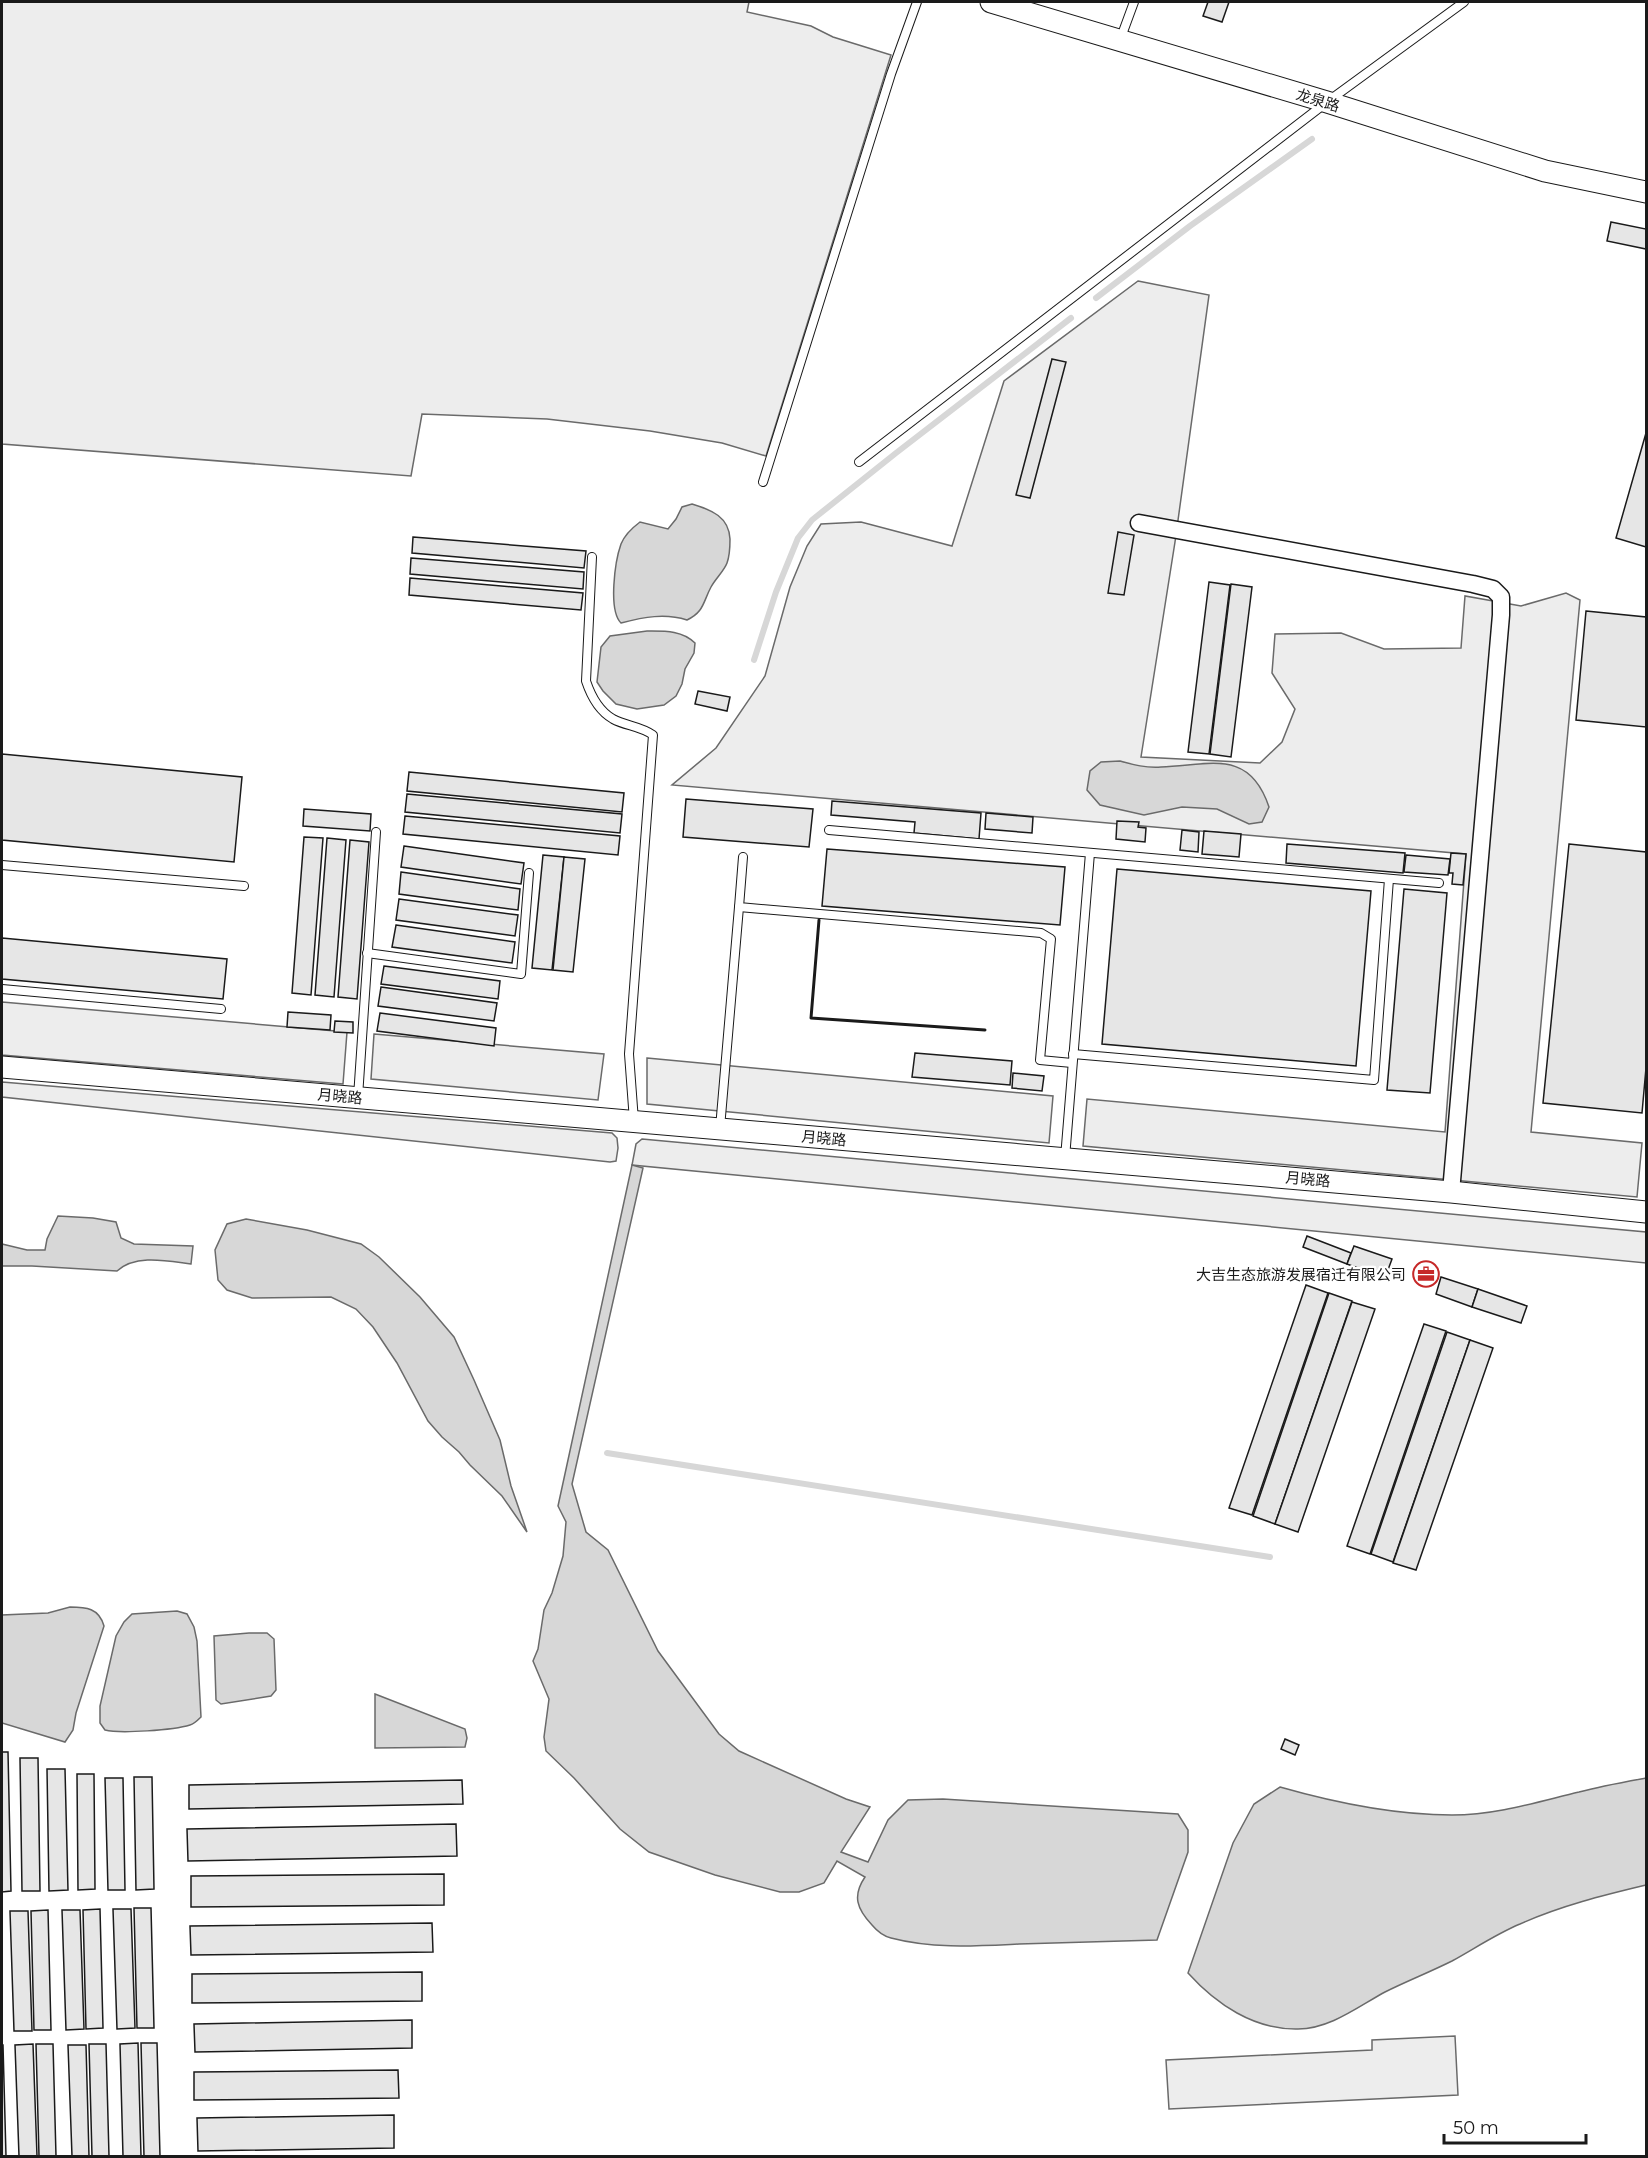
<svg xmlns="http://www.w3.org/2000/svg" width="1648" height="2158" viewBox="0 0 1648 2158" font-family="Montserrat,'Noto Sans SC',sans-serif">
<rect width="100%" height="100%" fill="#fff"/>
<!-- built -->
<g fill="#ededed" stroke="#6a6a6a" stroke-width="1.5">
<polygon points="2,2 749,2 747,12 811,26 833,37 891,55 766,456 722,443 650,431 547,419 422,414 411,476 2,444"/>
<polygon points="1138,281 1209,295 1175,542 1141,757 1260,763 1282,742 1295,709 1272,673 1275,634 1341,633 1384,649 1461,648 1465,596 1521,606 1566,593 1580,600 1531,1132 1642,1143 1637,1197 1083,1146 1087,1099 1445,1132 1466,854 672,785 716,748 765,676 790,587 807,546 821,524 861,522 952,546 1004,381"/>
<polygon points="2,1002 347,1032 343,1084 2,1055"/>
<polygon points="374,1034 604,1054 598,1100 371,1079"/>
<polygon points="647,1058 1053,1096 1049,1143 647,1104"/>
<polygon points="2,1082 612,1133 617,1138 618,1148 616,1161 610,1162 2,1097"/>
<polygon points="642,1139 1646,1232 1646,1263 632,1165 636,1144"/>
<polygon points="1455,2036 1458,2095 1169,2109 1166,2060 1372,2050 1372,2040"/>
</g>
<!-- water -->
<g fill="#d7d7d7" stroke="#6a6a6a" stroke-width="1.5">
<path d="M692,504c20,6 37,13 38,35 0,9 0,16 -3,24 -3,8 -11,15 -16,24 -8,15 -7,25 -24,33 -22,-7 -43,-3 -66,3 -13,-13 -6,-62 0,-79 4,-10 11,-16 19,-22l28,7 8,-10 6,-12z"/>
<path d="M647,631c17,0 35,-1 48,12l-1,10 -9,16 -3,15 -6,12 -12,9 -27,4 -21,-5 -13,-13 -6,-9 4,-35 9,-11z"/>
<path d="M1120,761c14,4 26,7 41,6 47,-1 88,-20 108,40l-7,15 -13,2 -32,-15 -35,-2 -38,8 -44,-10 -13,-15 3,-19 11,-9z"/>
<path d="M632,1165l11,3 -71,316 14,48 22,18 50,101 61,83 20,17 107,48 24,8 -29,45 27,10 20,-42 20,-20 35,-1 235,15 10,16v22l-31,88c-46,1 -92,3 -138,4 -43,2 -86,5 -128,-6 -8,-2 -14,-7 -19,-13 -15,-16 -20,-29 -7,-48l-28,-16 -13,22 -25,9h-19l-65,-17 -66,-23 -29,-23 -46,-51 -28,-27 -2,-14 5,-38 -16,-38 5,-12 6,-39 8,-17 11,-37 3,-34 -8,-16z"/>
<path d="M58,1216l35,2 23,4 5,16 13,6 59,2 -2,18c-24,-3 -55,-10 -74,7l-85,-5h-30v-22l25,6h18l2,-11z"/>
<polygon points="246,1219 307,1230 361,1244 379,1257 420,1297 454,1337 474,1380 500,1440 511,1486 527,1532 502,1496 470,1465 459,1452 442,1437 428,1421 397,1363 373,1327 356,1309 331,1297 252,1298 227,1290 218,1280 215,1250 227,1224"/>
<path d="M70,1607c16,0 29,1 34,19l-28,87 -3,17 -8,12 -63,-19v-108l46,-2z"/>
<path d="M177,1611l10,3 7,13 3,14 4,76c-3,3 -7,7 -11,8 -16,5 -70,9 -85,5l-5,-7v-17l16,-70 8,-14 8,-8z"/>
<polygon points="249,1633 267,1633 274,1639 276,1690 271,1696 221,1704 216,1700 214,1636"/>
<polygon points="375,1694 465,1729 467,1738 465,1747 375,1748"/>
<path d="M1646,1778v107c-42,10 -86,21 -126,39 -24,10 -46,25 -68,37 -22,11 -45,20 -67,31 -26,14 -55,37 -87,37 -44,1 -82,-25 -110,-56l45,-130 21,-39 26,-17c56,16 114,28 172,28 44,0 85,-13 127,-23 22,-6 45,-10 67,-14z"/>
</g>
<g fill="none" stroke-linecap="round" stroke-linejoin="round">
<!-- stream -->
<g stroke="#d7d7d7" stroke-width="6">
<polyline points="1096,298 1190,226 1312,139"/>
<polyline points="754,660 776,592 798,538 812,520 896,453 1071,318"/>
<polyline points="607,1453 1270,1557"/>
</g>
</g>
<!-- building -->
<g fill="#e6e6e6" stroke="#1a1a1a" stroke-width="1.5">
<polygon points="1208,2 1229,2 1222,22 1203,16"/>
<polygon points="1611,222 1646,229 1646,249 1607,241"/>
<polygon points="1052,359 1066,362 1030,498 1016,495"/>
<polygon points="1646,433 1646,547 1616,538"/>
<polygon points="1118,532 1134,535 1124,595 1108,593"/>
<polygon points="413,537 586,551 584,568 412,553"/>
<polygon points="411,558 584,572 583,589 410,574"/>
<polygon points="410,578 583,593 581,610 409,595"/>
<polygon points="1209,582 1230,585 1209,754 1188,752"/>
<polygon points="1231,584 1252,587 1231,757 1210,754"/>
<polygon points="1586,611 1646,617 1646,727 1576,720"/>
<polygon points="698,691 730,697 727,711 695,704"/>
<polygon points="2,754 242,777 234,862 2,840"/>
<polygon points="409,772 624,793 622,812 407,791"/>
<polygon points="407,794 622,814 620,833 405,812"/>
<polygon points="686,799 813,809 809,847 683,837"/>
<polygon points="832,801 981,813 979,839 914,833 915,822 831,815"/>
<polygon points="304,809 371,814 370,831 303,826"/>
<polygon points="986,813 1033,817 1032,833 985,829"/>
<polygon points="405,816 620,836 618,855 403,834"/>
<polygon points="1117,821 1139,822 1138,827 1146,828 1145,842 1116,839"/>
<polygon points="1182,830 1199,832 1198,852 1180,850"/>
<polygon points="1204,831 1241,834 1239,857 1202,854"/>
<polygon points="304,837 323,838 311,995 292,993"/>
<polygon points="327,838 346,840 334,997 315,995"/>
<polygon points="350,840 369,842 357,999 338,997"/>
<polygon points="1287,844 1405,853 1403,873 1286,863"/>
<polygon points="1569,844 1646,852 1646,1068 1642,1113 1543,1103"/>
<polygon points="404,846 524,863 521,884 401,867"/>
<polygon points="827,849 1065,867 1060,925 822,906"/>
<polygon points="1451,853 1466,854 1463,885 1452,884 1453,873 1449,873"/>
<polygon points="543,855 564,857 552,970 532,968"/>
<polygon points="1406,855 1450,859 1448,875 1404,872"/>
<polygon points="564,857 585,859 573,972 553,970"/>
<polygon points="1117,869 1371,891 1356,1066 1102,1044"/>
<polygon points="401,872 520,889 518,910 399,894"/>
<polygon points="1404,889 1447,893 1430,1093 1387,1090"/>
<polygon points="399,899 518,915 515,936 396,920"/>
<polygon points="396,925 515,942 512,963 392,947"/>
<polygon points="2,938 227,959 223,999 2,979"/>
<polygon points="384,966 500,981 498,999 381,984"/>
<polygon points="381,987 497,1003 494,1021 378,1006"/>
<polygon points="288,1012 331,1015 330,1030 287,1027"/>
<polygon points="380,1013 496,1028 494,1046 377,1031"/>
<polygon points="335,1021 353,1022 353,1033 334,1032"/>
<polygon points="915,1053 1012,1061 1010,1085 912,1077"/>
<polygon points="1013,1073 1044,1076 1042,1091 1012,1088"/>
<polygon points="1307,1236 1351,1253 1347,1264 1303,1247"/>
<polygon points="1354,1246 1392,1259 1385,1278 1347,1264"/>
<polygon points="1441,1277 1478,1289 1472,1307 1436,1294"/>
<polygon points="1306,1285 1328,1293 1252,1515 1229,1508"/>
<polygon points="1478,1289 1527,1306 1521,1323 1472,1307"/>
<polygon points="1329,1293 1352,1301 1275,1524 1253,1516"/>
<polygon points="1352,1302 1375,1309 1298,1532 1275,1524"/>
<polygon points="1424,1324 1446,1331 1370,1554 1347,1546"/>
<polygon points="1447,1332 1470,1340 1393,1562 1371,1554"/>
<polygon points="1470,1340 1493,1348 1416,1570 1393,1563"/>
<polygon points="1285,1739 1299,1745 1295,1755 1281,1749"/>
<polygon points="2,1752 8,1752 11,1891 2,1892"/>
<polygon points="20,1758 38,1758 40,1891 22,1891"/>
<polygon points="47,1769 65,1769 68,1890 49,1891"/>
<polygon points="77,1774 94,1774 95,1889 78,1890"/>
<polygon points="134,1777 152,1777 154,1889 136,1890"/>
<polygon points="105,1778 123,1778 125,1890 108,1890"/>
<polygon points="462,1780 463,1804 189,1809 189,1785"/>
<polygon points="456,1824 457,1856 188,1861 187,1829"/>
<polygon points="444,1874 444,1905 191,1907 191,1876"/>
<polygon points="134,1908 151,1908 154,2028 137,2028"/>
<polygon points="100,1909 103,2028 86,2029 83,1910"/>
<polygon points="113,1909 131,1909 135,2028 117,2029"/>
<polygon points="48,1910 51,2030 34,2030 31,1911"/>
<polygon points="62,1910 80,1910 84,2029 66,2030"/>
<polygon points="10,1911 28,1911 32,2031 14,2031"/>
<polygon points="432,1923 433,1952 191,1955 190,1926"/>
<polygon points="422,1972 422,2001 192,2003 192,1974"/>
<polygon points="412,2020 412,2048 195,2052 194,2024"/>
<polygon points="138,2043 141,2156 123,2156 120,2044"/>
<polygon points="141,2043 157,2043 160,2156 144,2156"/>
<polygon points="33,2044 37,2156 19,2156 15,2045"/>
<polygon points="36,2044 53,2044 56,2156 39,2156"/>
<polygon points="89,2044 106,2044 109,2156 92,2156"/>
<polygon points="2,2045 3,2045 6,2156 2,2156"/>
<polygon points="68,2045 86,2045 89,2156 72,2156"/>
<polygon points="398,2070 399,2098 194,2100 194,2072"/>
<polygon points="394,2115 394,2148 198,2151 197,2118"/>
</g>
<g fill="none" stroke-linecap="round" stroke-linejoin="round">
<!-- service casing -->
<g stroke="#1a1a1a" stroke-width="10">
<g id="service">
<polyline points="1120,40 1134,2"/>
<polyline points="859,462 1327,102 1464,2"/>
<polyline points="763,482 891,74 917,2"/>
<path d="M592,557l-6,124c5,15 13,30 27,38 13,7 27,7 40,16l-24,319 5,67"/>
<polyline points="829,830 1439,883"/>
<polyline points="743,857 739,907 1041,933 1051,939 1040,1060 1072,1063"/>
<polyline points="2,865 244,886"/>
<polyline points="367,953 521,974 529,873"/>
<polyline points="2,989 221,1009"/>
<polyline points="1073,1054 1374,1080 1389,879"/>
<polyline points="358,1097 376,832"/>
<polyline points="720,1128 739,907"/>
<polyline points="1065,1158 1090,853"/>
</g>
</g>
<!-- minor casing -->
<g stroke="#1a1a1a" stroke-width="19">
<polyline id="minor" points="1139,523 1473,584 1493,589 1501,597 1501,615 1451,1192"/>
</g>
<!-- tertiary casing -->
<g stroke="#1a1a1a" stroke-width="23">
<g id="tertiary">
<polyline points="991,2 1327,102 1545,171 1646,192"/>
<polyline points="2,1067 1451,1192 1646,1212"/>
</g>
</g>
<!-- service -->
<use href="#service" stroke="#fff" stroke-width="8"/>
<!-- minor -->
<use href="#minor" stroke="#fff" stroke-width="16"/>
<!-- tertiary -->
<use href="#tertiary" stroke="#fff" stroke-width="21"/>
<!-- wall -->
<polyline stroke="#1a1a1a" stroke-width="3" points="819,920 811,1018 985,1030"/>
</g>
<!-- icons -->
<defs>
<g id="office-ring" transform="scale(1.35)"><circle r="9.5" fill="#fff" stroke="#c62828" stroke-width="1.5"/><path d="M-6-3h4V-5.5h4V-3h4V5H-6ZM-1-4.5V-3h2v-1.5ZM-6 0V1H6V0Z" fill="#c62828"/></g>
</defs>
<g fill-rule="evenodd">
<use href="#office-ring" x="1426" y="1274"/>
</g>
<g text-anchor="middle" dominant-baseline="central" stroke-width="4.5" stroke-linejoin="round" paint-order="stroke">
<!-- street labels -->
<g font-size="15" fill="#1a1a1a" stroke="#fff">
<text transform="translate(1318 100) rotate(17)">龙泉路</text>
<text transform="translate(340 1096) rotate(5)">月晓路</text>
<text transform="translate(824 1138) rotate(5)">月晓路</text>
<text transform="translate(1308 1179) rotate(5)">月晓路</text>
</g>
<!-- poi labels -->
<g font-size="15" fill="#1a1a1a" stroke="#fff" text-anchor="end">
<text x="1406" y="1274">大吉生态旅游发展宿迁有限公司</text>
</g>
</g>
<!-- border -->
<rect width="1648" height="2158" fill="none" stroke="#1a1a1a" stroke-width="6"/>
<!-- scale -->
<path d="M1444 2134v9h142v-9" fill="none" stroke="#1a1a1a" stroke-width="3"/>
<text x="1453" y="2134" font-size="18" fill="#1a1a1a" stroke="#ffffff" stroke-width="4.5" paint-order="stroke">50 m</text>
</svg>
